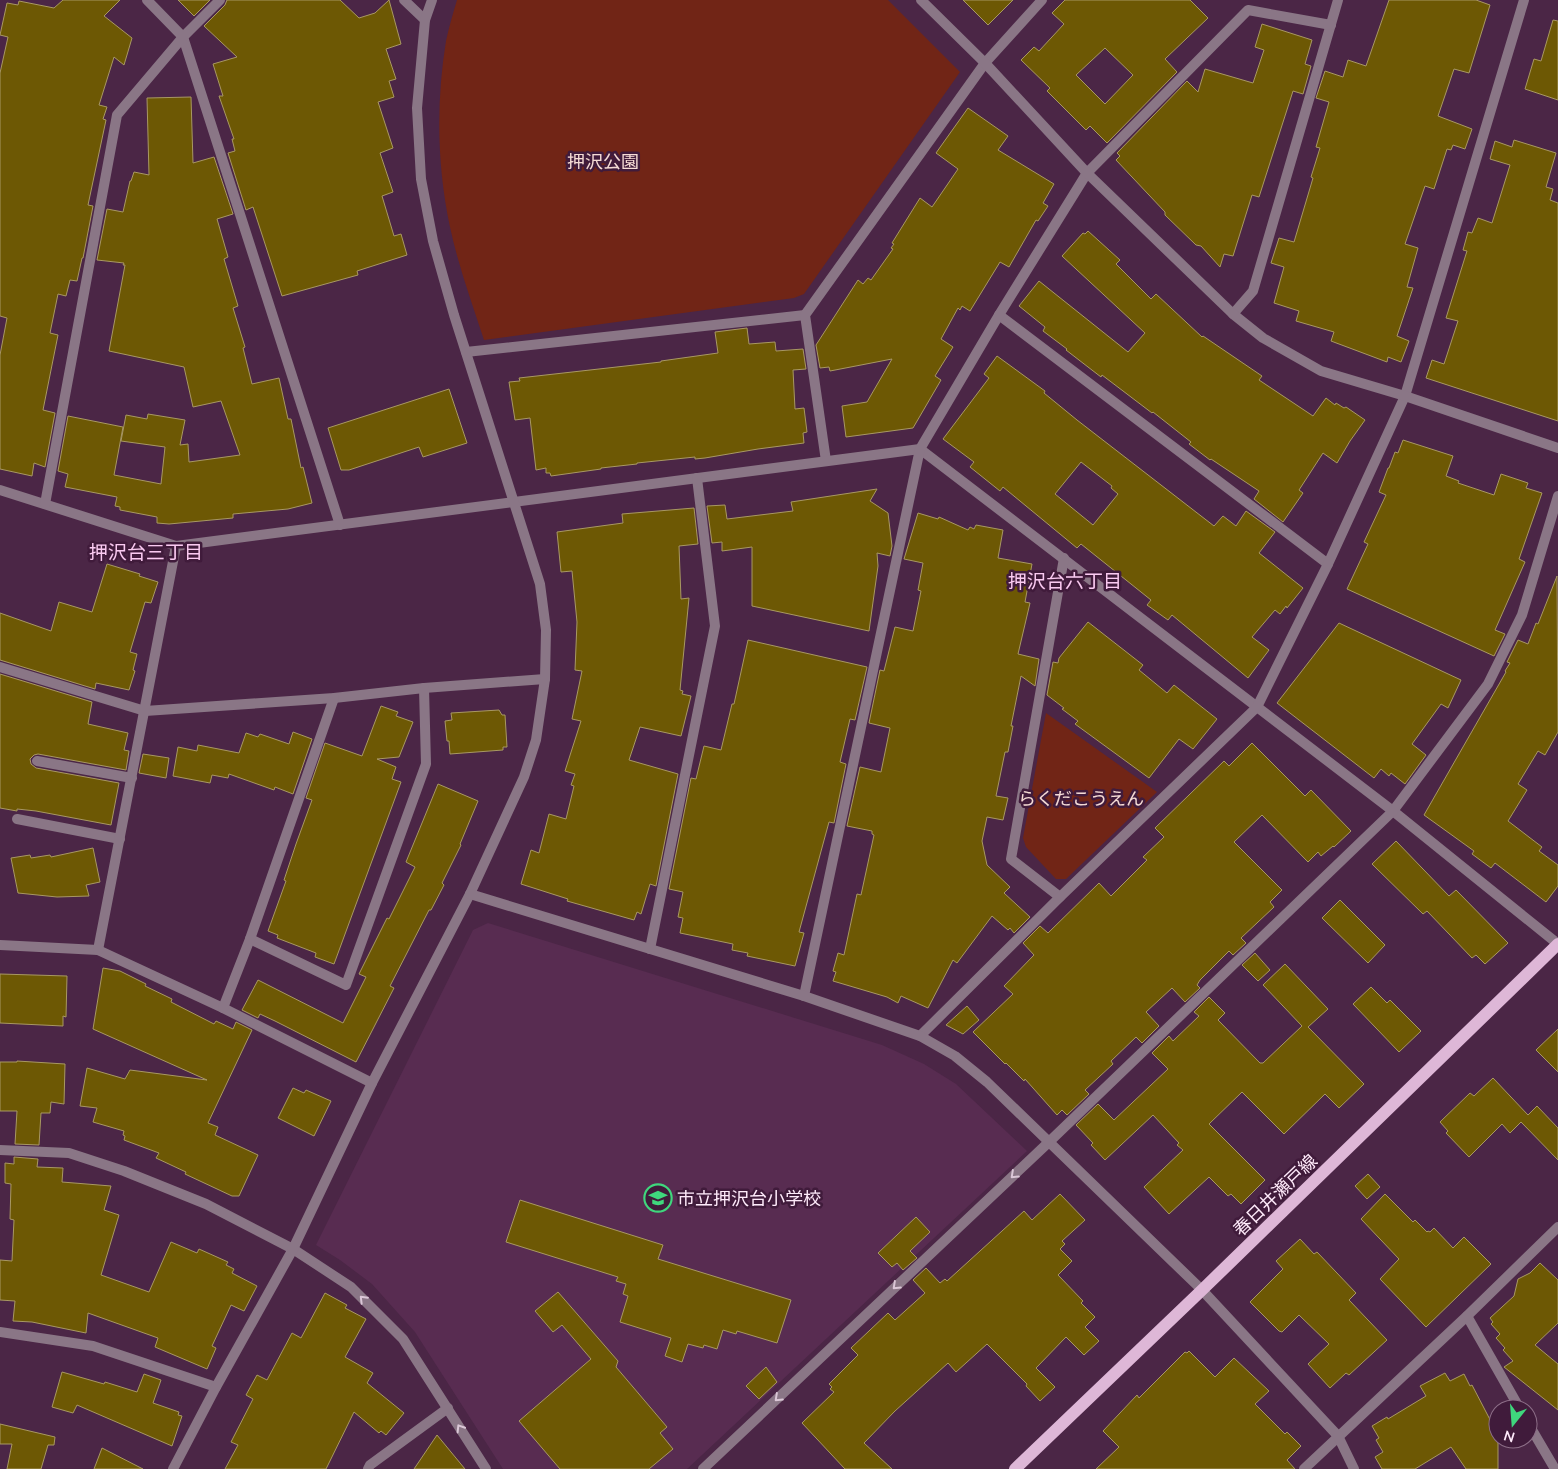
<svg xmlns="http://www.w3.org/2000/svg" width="1558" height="1469" viewBox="0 0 1558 1469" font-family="Mulish,'Noto Sans JP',sans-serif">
<rect width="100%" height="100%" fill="#4b2646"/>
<!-- built -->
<polygon fill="#582c51" points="488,923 882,1045 924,1064 956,1084 1027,1151 687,1469 503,1469 415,1332 372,1284 340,1260 316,1245 473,930"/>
<!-- green -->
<g fill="#712516">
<path d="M457,0h431l72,72 -156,222 -10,4 -310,42c-12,-37 -26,-75 -34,-113 -13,-61 -14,-125 -4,-186 3,-14 7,-28 11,-41z"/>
<polygon points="1046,713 1157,792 1066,879 1056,879 1026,847 1023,838"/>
</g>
<!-- building -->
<g fill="#6d5804" stroke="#a89863" fill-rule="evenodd">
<polygon points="63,0 120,0 104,16 132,38 124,65 114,57 99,105 107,107 103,119 106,120 88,205 93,206 83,258 82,258 77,281 70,280 66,296 58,294 50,333 58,335 43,410 55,413 45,467 34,463 32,476 0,469 0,355 7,318 0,316 0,73 8,37 0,35 7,3 18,5 19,1 54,8"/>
<polygon points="178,0 210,0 194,16"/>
<polygon points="227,0 340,0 359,18 375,13 389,0 401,44 386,49 396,79 389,81 394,97 378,102 393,148 380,153 393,192 382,196 394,236 401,234 407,255 357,271 358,275 282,296 253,207 246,210 228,153 235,151 232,139 234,139 219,96 223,96 213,64 237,57 204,26 225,5"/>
<polygon points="963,0 1013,0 988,25"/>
<path d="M1065,0h125l18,18 -43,41 12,13 -70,71 -17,-17 -4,4 -39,-39 3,-3 -29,-28 13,-13 5,4 25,-27 -12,-11zM1105,48l28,27 -28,29 -29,-29z"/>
<polygon points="1389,0 1476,0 1490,5 1469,73 1454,69 1438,116 1472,129 1465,149 1453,145 1451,150 1447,149 1434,189 1425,186 1405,244 1418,248 1407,287 1413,288 1397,336 1409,341 1401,362 1388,357 1387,362 1331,341 1334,332 1296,321 1299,311 1274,303 1284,267 1271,263 1279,238 1294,242 1313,178 1311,177 1320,148 1316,147 1329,102 1316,98 1325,71 1343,77 1348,60 1366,66"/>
<polygon points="1553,20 1558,21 1558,100 1525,89 1534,59 1541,61"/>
<polygon points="1262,24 1312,40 1305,64 1311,66 1303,94 1293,91 1259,197 1252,195 1233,256 1224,254 1220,267 1201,246 1196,245 1165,215 1165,212 1116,160 1120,156 1117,153 1187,81 1198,92 1205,69 1253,83 1264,50 1255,47"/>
<polygon points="191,97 193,163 214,157 233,214 217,219 228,257 224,259 238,306 233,308 245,347 243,348 252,384 279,378 288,419 291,419 301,468 303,467 312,503 288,509 233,514 233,518 169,524 157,523 157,517 120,510 120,507 115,506 117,497 65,487 68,474 58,471 68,416 123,427 114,475 161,484 165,447 121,441 126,415 147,419 148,414 185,420 180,445 188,444 189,462 240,455 221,401 193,407 184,367 109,351 125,265 123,265 124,263 97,260 107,209 123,212 130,181 131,181 134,172 149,175 147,98"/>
<polygon points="968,108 1008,136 998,150 1054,184 1043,203 1048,206 1038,221 1036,220 1009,267 1000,262 970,311 962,306 960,310 958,308 941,339 953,347 935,376 941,380 913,428 846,437 842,406 867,402 892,359 830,371 829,367 820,368 816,345 858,280 863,284 868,278 871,280 893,249 891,248 894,244 892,243 920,198 932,207 958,169 936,153"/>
<polygon points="1514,140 1556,153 1546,187 1553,189 1550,200 1558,203 1558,421 1426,378 1432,360 1444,364 1458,321 1446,318 1467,251 1463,250 1468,232 1472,233 1478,218 1492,223 1510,165 1490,159 1495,141 1512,147"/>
<polygon points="1088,231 1120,260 1116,264 1151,299 1156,294 1202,337 1203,336 1262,376 1259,380 1313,416 1326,398 1335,405 1336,403 1344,408 1346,407 1365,420 1350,441 1337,463 1323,453 1299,490 1303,493 1283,522 1254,499 1259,491 1211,459 1210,460 1189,444 1191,442 1153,412 1152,413 1102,375 1101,377 1066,350 1067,349 1043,331 1045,327 1019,306 1039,281 1128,352 1145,333 1062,256 1083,233 1085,234"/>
<polygon points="747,328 749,344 775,342 776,351 803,349 806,369 793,370 795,409 804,408 807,432 803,433 804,443 758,449 705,458 695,459 695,457 637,463 637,464 601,468 601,469 551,476 550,473 546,473 546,468 536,470 530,418 515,420 509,382 520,381 519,378 661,362 661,361 718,353 715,332"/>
<path d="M997,356l48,35 -1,2 33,27 137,106 9,-10 13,10 10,-15 29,21 -16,21 44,35 -16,20 -1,-2 -6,8 -5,-4 -23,27 17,13 -21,28 -76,-63 -4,5 -21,-15 4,-5 -70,-56 -4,4 -74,-61 -3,4 -30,-24 4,-5 -31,-23 46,-61 -5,-4zM1081,462l31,24 -1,2 7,6 -25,31 -38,-31z"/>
<polygon points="449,389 467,443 423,457 419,447 349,470 341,470 328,428"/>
<polygon points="1403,440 1453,456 1446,476 1459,481 1458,483 1494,495 1501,474 1528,483 1526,488 1542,493 1519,559 1525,562 1495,630 1505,634 1494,656 1347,589 1368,544 1364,542 1386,495 1379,492 1388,468 1389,468 1395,452 1398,453"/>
<polygon points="877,489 870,501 888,513 892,546 890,556 877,553 878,566 869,631 752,606 752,547 722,551 722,542 712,543 707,506 725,505 727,519 793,511 791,502"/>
<polygon points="694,508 698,544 679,546 681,599 689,598 680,690 683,691 682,694 691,696 681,736 640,727 629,760 678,774 656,886 650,884 641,914 637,912 634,920 567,901 568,899 521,884 531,850 539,853 549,814 566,819 574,786 571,785 575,774 565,771 581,721 572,719 582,671 575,670 577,622 572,571 561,572 557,532 623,523 622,514"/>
<polygon points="918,513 938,519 939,517 968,530 970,527 974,529 976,525 1003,530 998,558 1032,564 1025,602 1030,603 1018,654 1039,659 1035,686 1021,676 1011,726 1013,726 1008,752 1005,752 996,796 1008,798 1003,820 987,817 982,841 987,865 1010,887 1004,893 1030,917 1014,933 1010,928 1008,930 992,916 957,963 953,960 928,1008 901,996 898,1003 887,997 833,981 836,972 833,971 838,953 844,955 857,894 861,895 874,835 872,834 872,831 847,826 860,767 881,772 890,728 869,723 880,670 884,671 895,627 913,631 921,591 918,590 923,563 904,559"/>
<polygon points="107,564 140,574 139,576 158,582 151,603 145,602 130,652 137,654 133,670 135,671 129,690 96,683 95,689 0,660 0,613 51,631 59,602 92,612"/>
<polygon points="1557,576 1558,732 1545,755 1538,751 1518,784 1527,790 1508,821 1542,847 1539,851 1558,865 1558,886 1546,902 1495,863 1491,868 1472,854 1474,851 1424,815 1506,672 1505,671 1510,663 1507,662 1518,640 1528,644 1536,623 1538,624"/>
<polygon points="1088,622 1143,665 1139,670 1167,693 1174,685 1217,719 1193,749 1179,739 1149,778 1075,724 1078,721 1062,709 1064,708 1047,695 1053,662 1058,663 1059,658"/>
<polygon points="1339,623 1461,680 1448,708 1441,704 1412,744 1426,755 1405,784 1391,773 1389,776 1381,769 1374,778 1277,703"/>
<polygon points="748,640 867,667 855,720 850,719 840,762 846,764 834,823 829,822 799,932 804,933 795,966 747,956 748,953 732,950 733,944 680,933 683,918 678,917 683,892 669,889 691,778 696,779 704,746 721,750 732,704 734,704"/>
<polygon points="0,674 92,702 88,724 128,733 124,750 129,751 126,770 38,754 34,755 30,759 31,764 36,768 119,783 111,825 36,811 17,809 17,811 0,808"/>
<polygon points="381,706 398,712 396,716 413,722 399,757 377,759 396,767 392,779 401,782 334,964 315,957 316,953 277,938 278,935 268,931 286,881 284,880 296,844 312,800 306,798 325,743 362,756"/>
<polygon points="499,710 502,715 505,715 507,747 503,747 503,750 450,754 449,741 447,741 445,721 452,720 451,713"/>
<polygon points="293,732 312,739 293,794 275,787 274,790 229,774 228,778 212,775 210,783 173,776 178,747 197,751 198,745 239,753 246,733 258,737 260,734 289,744"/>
<polygon points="1252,743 1305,796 1311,790 1351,831 1334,847 1333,846 1321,856 1318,852 1308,862 1262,815 1234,842 1282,890 1270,902 1274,907 1241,938 1246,943 1233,955 1229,951 1200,980 1197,985 1200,988 1185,1002 1172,988 1146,1012 1159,1026 1142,1043 1136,1037 1111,1061 1113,1064 1085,1090 1089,1094 1067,1115 1062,1110 1057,1115 1025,1079 1024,1081 1006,1063 1005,1064 973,1032 1013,994 1004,986 1034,955 1023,943 1040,926 1048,933 1099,883 1111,896 1147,860 1143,857 1164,837 1155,828 1224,761 1229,766"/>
<polygon points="143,754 169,758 166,778 139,773"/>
<polygon points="438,784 478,801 460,844 461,845 442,883 444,885 431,910 429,910 390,986 394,988 356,1062 275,1021 260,1014 258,1018 242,1010 258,980 343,1023 366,977 359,974 387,918 389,919 415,867 406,862"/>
<polygon points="1396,841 1449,896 1456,890 1508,943 1485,964 1476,955 1472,958 1427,911 1423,914 1372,864"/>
<polygon points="93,848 100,882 86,885 89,896 57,897 18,893 11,858 30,855 31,858 50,855 51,857"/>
<polygon points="1340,900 1385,945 1368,963 1322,918"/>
<polygon points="1255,953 1270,970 1258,981 1242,965"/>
<polygon points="1285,964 1328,1009 1308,1027 1364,1084 1339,1108 1325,1094 1284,1134 1242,1092 1209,1124 1265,1180 1241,1204 1231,1194 1228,1196 1209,1177 1169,1214 1144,1187 1183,1150 1177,1145 1179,1143 1153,1115 1105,1160 1091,1145 1093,1143 1076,1125 1098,1104 1114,1120 1168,1069 1152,1053 1169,1036 1173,1041 1199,1016 1194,1012 1209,997 1225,1013 1218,1020 1260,1063 1263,1063 1302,1026 1263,985"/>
<polygon points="103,968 120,971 146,984 145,986 172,999 171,1002 214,1024 216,1021 233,1029 236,1022 252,1030 208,1123 218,1127 215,1135 258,1155 239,1196 232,1196 185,1174 186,1172 156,1158 159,1153 124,1140 125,1136 123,1135 124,1131 93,1122 97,1108 80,1106 87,1068 125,1079 130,1070 207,1080 93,1029"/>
<polygon points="0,974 67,976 66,1017 63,1016 63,1026 0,1023"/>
<polygon points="1371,987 1387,1003 1390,1000 1421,1031 1399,1052 1353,1004"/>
<polygon points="967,1006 979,1020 963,1034 946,1025"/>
<polygon points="1558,1029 1558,1072 1536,1050"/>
<polygon points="17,1061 65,1064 64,1104 51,1102 50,1113 41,1113 39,1145 15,1144 17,1111 0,1111 0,1062 17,1062"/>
<polygon points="1493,1078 1528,1115 1537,1106 1558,1128 1558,1160 1521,1122 1510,1133 1502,1124 1469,1157 1446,1133 1448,1131 1440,1122 1470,1093 1474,1096"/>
<polygon points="293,1088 304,1093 306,1090 331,1101 314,1136 278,1118"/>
<polygon points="14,1157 38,1159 37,1167 63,1168 62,1182 111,1186 104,1210 119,1215 101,1275 149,1292 171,1242 197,1253 199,1249 228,1262 226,1265 234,1269 232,1273 257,1286 244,1311 231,1305 212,1346 216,1348 207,1369 155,1347 158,1338 88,1313 86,1333 32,1322 13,1321 15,1301 0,1300 0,1260 12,1261 14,1220 10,1219 11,1184 5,1183 5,1163 14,1164"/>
<polygon points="1368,1174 1380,1187 1367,1199 1355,1186"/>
<polygon points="1060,1194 1085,1220 1062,1241 1065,1244 1060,1249 1072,1261 1058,1275 1083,1301 1081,1303 1095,1317 1085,1327 1099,1341 1084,1355 1066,1337 1036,1368 1055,1387 1040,1401 1026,1386 1027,1384 987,1344 956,1372 948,1363 895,1411 864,1443 892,1469 845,1469 802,1423 834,1392 830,1389 832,1387 829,1384 858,1355 851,1348 888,1313 895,1320 925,1293 913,1280 926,1268 940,1283 945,1279 947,1281 1024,1211 1032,1220"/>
<polygon points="1385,1194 1413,1222 1415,1220 1427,1232 1428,1231 1430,1232 1434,1228 1453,1248 1464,1237 1491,1264 1426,1327 1380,1279 1399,1259 1361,1219"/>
<polygon points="520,1200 663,1245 658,1259 791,1300 777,1343 737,1331 736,1334 723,1330 717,1349 704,1345 703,1348 688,1344 682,1362 665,1356 671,1338 620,1322 628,1296 623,1294 626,1284 616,1281 618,1277 506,1242"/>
<polygon points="916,1217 930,1232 910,1251 917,1258 903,1270 897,1263 892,1267 878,1253"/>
<polygon points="1300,1239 1314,1254 1317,1252 1356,1293 1349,1300 1387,1340 1349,1375 1346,1373 1330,1388 1308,1364 1329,1344 1299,1315 1282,1332 1279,1331 1250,1302 1283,1269 1276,1261"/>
<polygon points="1540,1263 1558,1280 1558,1323 1535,1345 1558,1364 1558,1410 1504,1367 1513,1361 1503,1350 1505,1348 1496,1338 1500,1334 1491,1324 1493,1322 1490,1318 1514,1296 1518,1279 1530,1273"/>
<polygon points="558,1292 618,1361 616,1367 667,1427 660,1433 673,1449 649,1469 560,1469 519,1421 591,1359 562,1325 553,1332 535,1311"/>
<polygon points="325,1293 347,1305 345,1308 366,1319 345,1357 373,1373 367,1383 404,1413 386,1435 381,1431 379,1433 354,1412 326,1469 225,1469 238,1445 231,1442 253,1399 246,1395 257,1375 267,1380 292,1333 301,1338"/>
<polygon points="1189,1351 1215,1377 1234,1358 1269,1391 1255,1404 1285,1434 1287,1432 1301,1446 1287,1460 1295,1469 1096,1469 1119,1447 1103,1431 1137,1395 1139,1398 1185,1352 1187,1353"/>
<polygon points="766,1367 777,1382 759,1399 746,1386"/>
<polygon points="62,1372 104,1384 105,1382 137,1392 144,1374 161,1380 153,1403 179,1412 178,1415 182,1416 172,1446 77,1405 73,1413 52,1407"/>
<polygon points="1445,1373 1450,1381 1464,1374 1470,1386 1472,1385 1498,1435 1498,1469 1466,1469 1451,1447 1415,1469 1382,1469 1375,1457 1383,1452 1376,1440 1379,1438 1372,1426 1387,1417 1388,1419 1426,1396 1420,1386"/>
<polygon points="0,1424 55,1437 54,1445 48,1445 41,1469 7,1469 12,1444 0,1444"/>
<polygon points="437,1435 465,1469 414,1469"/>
<polygon points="102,1448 143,1469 94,1469"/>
</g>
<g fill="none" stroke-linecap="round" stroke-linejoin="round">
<!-- service -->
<g stroke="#8a7686" stroke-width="10">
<polyline points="37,761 132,778"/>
<polyline points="17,819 120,839"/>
</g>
<!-- minor -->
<g stroke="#8a7686" stroke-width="10">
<polyline points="147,0 183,37 340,525"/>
<polyline points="404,0 425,20"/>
<polyline points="1233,314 1253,291 1338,0"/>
<polyline points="999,315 1328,564"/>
<polyline points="466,352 805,315"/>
<polyline points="826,461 805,315 985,63 1042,0"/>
<polyline points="0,490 176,546 920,449 1393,811 1558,944"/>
<polyline points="45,504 117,115 183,37 220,0"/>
<polyline points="0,667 145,711 334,698 424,688 545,679"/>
<polyline points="1060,897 1011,859 1064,558"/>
<polyline points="250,939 346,985 426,764 424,688"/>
<polyline points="0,945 98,950 223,1008 372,1083"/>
<polyline points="650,949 715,626 697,478"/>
<polyline points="98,950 176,546"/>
<polyline points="804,996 920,449 999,315 1087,173 1248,10 1331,25"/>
<polyline points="223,1008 250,939 334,698"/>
<polyline points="920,1036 1060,897 1257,707 1328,564 1405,396 1524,0"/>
<polyline points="0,1150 69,1153 124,1171 206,1204 293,1249 351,1287 403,1339 486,1469"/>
<polyline points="1467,1316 1520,1409"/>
<polyline points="0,1332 93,1346 216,1387"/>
<polyline points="1528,1423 1555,1469"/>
<polyline points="173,1469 216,1387 293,1249 372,1083 470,894 524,777 536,740 545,679 546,630 540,584 454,315 433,241 421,179 417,108 425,20 432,0"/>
<polyline points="368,1469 370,1465 448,1408"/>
<polyline points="703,1469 1050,1141 1393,811 1488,684 1522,615 1558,496"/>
<polyline points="1304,1469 1467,1316 1558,1227"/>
</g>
<!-- tertiary -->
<g stroke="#8a7686" stroke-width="10">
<polyline points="921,0 985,63 1087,173 1233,314 1263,338 1321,371 1405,396 1558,448"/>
<polyline points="470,894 804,996 920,1036 955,1056 987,1082 1202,1290 1338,1436 1354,1469"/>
</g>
<!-- primary -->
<polyline stroke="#deb7d7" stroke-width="12" points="1015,1469 1202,1290 1558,944"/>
</g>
<!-- one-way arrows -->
<defs><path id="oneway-chevron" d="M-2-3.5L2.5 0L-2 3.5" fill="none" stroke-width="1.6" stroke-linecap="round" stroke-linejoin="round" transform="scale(1.25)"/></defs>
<g stroke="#dbc7d7">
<use href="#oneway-chevron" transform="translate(1014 1175) rotate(137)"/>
<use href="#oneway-chevron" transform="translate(896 1286) rotate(137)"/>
<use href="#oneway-chevron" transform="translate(363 1299) rotate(-135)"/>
<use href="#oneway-chevron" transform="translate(778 1398) rotate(137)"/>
<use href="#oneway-chevron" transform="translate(460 1428) rotate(-122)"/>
</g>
<!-- icons -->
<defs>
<g id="school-ring" transform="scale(1.4375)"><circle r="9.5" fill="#401b3b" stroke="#3fd77d" stroke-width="1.5"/><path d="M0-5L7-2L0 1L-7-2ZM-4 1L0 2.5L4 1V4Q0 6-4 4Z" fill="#3fd77d"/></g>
</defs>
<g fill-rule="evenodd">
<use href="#school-ring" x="658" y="1198"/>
</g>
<g text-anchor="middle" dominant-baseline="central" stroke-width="5" stroke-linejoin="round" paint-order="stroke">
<!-- park labels -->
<g font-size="18" fill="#f5dbd5" stroke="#401b3b">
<text x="603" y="161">押沢公園</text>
<text x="1081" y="798">らくだこうえん</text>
</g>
<!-- street labels -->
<g font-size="18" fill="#feeafa" stroke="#401b3b">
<text transform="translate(1275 1195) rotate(-44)">春日井瀬戸線</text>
</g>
<!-- poi labels -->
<g font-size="18" fill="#feeafa" stroke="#401b3b" text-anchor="start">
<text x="677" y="1198">市立押沢台小学校</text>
</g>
<!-- neighbourhood labels -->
<g font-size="19" fill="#facaf1" stroke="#401b3b">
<text x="146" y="552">押沢台三丁目</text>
<text x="1065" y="581">押沢台六丁目</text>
</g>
</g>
<!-- north arrow -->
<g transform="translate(1513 1424) rotate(197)"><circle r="24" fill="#401b3b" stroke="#8c6e87"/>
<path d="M0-4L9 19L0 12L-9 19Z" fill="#3fd77d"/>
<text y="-8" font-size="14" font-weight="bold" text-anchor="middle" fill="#feeafa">N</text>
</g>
</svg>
